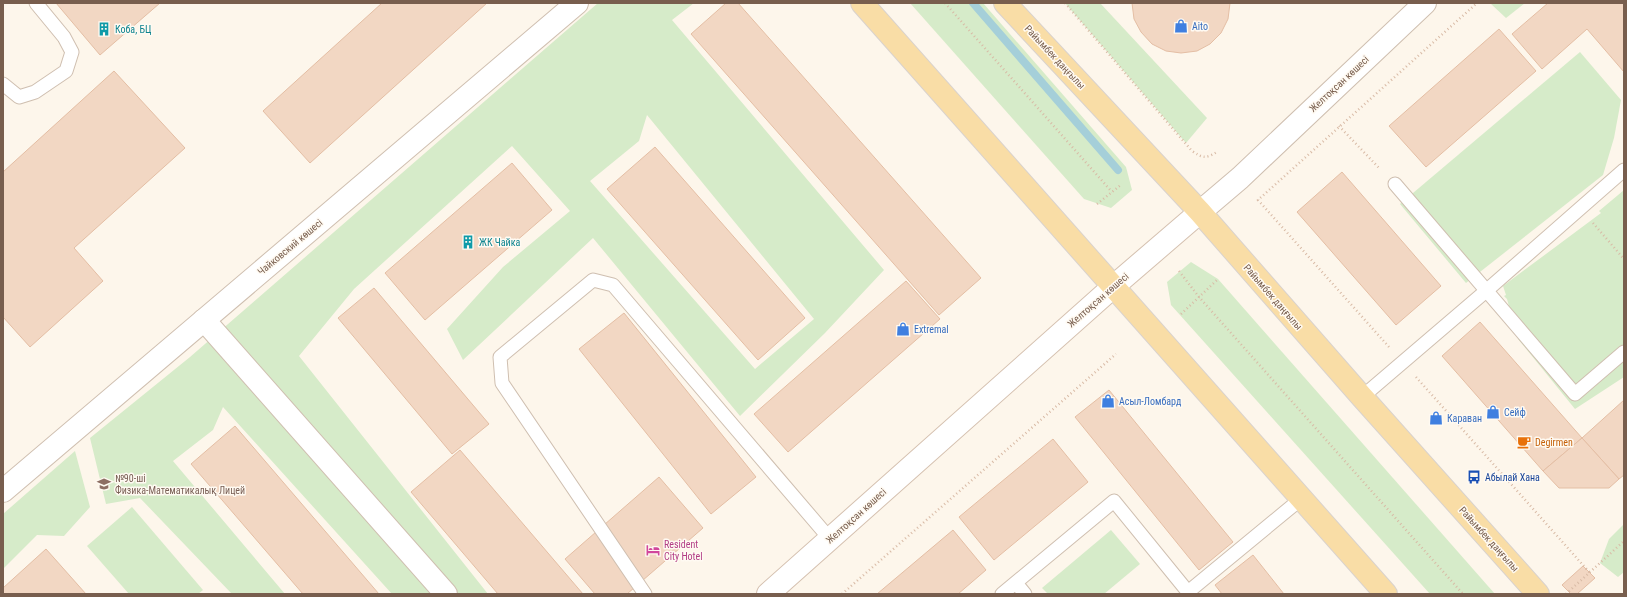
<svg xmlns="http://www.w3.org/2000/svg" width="1627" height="597" viewBox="0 0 1627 597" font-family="'Roboto Condensed',sans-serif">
<rect width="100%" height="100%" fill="#fdf6eb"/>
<!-- green -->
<g fill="#d6ebc9" fill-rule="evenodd">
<path d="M598,3h96l-22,17 212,250 -59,63 -85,83 -147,-178 -130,122 -16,-31 56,-62 67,-56 -58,-65 -158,143 -55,67 189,238h-96l-169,-187 -10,23 -40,31 112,133h-53l-92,-96 -34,6 -16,-66 100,-81zM647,115l167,204 -59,50 -165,-188 49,-40z"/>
<polygon points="910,3 983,3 1126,167 1132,190 1111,208 1084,199"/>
<polygon points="1065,3 1100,3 1207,118 1186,143"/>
<polygon points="1490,3 1525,3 1506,18"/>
<polygon points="1580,52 1621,100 1614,138 1603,175 1466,283 1400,204"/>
<polygon points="1624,190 1624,377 1575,409 1518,339 1507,299 1504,296 1506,295 1503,286 1601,213 1599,211"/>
<polygon points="1191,262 1218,279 1495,594 1430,594 1171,305 1167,282"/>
<polygon points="75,451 90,507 64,536 37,535 3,569 3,514"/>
<polygon points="132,507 203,590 198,594 129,594 87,546"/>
<polygon points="1624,524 1624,572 1618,577 1600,563 1609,539"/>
<polygon points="1111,530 1140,564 1104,594 1048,594 1042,588"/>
</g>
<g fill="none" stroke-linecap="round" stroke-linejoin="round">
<!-- stream -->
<polyline stroke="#a5cfd9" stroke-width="8" points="973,3 1118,170"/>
</g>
<!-- building -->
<g fill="#f2d7c3" stroke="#e4bea4">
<polygon points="56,3 160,3 100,55"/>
<polygon points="382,3 487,3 310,163 263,111"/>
<polygon points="726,3 738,3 981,278 939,315 691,34"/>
<polygon points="1132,3 1230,3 1228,19 1221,33 1210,44 1197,51 1181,53 1166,51 1152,44 1141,32 1134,19"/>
<polygon points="1548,3 1624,3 1624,72 1587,29 1542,69 1512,34"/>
<polygon points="1499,29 1536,71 1426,167 1389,126"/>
<polygon points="114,71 185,148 74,248 103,281 30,347 3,317 3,172"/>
<polygon points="655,147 805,318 758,360 607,189"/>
<polygon points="512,163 552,210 425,320 385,273"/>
<polygon points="1342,172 1441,286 1396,325 1297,212"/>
<polygon points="906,281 940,319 788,452 754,414"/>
<polygon points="374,288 489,424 452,454 338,318"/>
<polygon points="624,313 756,477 711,514 579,349"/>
<polygon points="1480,322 1582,438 1543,471 1442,356"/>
<polygon points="1109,390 1233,542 1199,570 1075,417"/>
<polygon points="1624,400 1624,475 1619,479 1582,438"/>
<polygon points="235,426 379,594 303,594 191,464"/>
<polygon points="1582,438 1619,479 1609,488 1559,488 1543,471"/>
<polygon points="1053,439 1088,482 994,560 959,517"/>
<polygon points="460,450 583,594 498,594 411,492"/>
<polygon points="659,477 703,528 627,594 595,594 565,559"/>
<polygon points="953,530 986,570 958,594 877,594"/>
<polygon points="46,549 86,594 3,594 3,588"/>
<polygon points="1253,555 1284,594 1222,594 1215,585"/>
<polygon points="1583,566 1595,578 1577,594 1571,594 1562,585"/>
</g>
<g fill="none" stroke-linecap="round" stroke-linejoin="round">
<!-- lane casing -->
<g stroke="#cfbfb0" stroke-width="15">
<g id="lane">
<polyline points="3,84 19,97 35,92 66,71 72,52 64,37 36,3"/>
<polyline points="1395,184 1575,394 1624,352"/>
<polyline points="1362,397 1486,291 1624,170"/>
<polyline points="1016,583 1025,594"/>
<polyline points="645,594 502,383 500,357 593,280 613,285 830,539"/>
<polyline points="1002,594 1114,501 1188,592 1302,498"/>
</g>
</g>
<!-- street casing -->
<g stroke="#cfbfb0" stroke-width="24">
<g id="street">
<polyline points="1200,212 1240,178 1425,3"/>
<polyline points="204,320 446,594"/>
<polyline points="3,491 577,3"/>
</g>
</g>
<!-- secondary casing -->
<g stroke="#d5c1b0" stroke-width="24">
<polyline id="secondary" points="768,594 1114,286 1200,212"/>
</g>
<!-- primary casing -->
<g stroke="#d9d2cd" stroke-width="24">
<g id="primary">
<polyline points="862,3 1386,594"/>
<polyline points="1005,3 1200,212 1362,397 1538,594"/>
</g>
</g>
<!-- path -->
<g stroke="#d8baa5" stroke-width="2.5" stroke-dasharray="1 3" stroke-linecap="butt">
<polyline points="945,3 1112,192"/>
<path d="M1065,3l127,148c11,7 13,8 25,1"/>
<polyline points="1339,126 1380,169"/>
<polyline points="1097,204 1122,184"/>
<polyline points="1593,223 1624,259"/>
<polyline points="1179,271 1199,297 1463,594"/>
<polyline points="1181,314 1218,279"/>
<polyline points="1389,347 1258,200 1477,3"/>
<polyline points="1416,377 1590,573"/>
<polyline points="842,594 1116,354"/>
<polyline points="1566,594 1624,541"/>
</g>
<!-- lane -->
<use href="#lane" stroke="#fff" stroke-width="13"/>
<!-- street -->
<use href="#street" stroke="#fff" stroke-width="22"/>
<!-- secondary -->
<use href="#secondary" stroke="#fff" stroke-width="22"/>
<!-- primary -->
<use href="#primary" stroke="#f9dda6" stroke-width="22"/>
</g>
<!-- icons -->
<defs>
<g id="shop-bare" transform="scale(1.08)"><path d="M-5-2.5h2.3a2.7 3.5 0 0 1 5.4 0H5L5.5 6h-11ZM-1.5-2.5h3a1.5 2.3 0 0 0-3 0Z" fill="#3f7fe0" stroke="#fffaf2" stroke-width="2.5" paint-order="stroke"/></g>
<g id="building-bare" transform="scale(1.08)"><path d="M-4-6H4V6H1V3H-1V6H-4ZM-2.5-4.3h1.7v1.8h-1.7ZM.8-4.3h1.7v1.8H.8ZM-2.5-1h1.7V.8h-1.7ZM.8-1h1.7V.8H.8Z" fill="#0f9aa8" stroke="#fffaf2" stroke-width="2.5" paint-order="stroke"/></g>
<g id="cafe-bare" transform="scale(1.08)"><path d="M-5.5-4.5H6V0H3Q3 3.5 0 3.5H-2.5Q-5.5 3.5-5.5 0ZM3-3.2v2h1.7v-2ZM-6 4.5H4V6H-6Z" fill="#e8710a" stroke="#fffaf2" stroke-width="2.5" paint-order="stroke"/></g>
<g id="bus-bare" transform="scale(1.08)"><path d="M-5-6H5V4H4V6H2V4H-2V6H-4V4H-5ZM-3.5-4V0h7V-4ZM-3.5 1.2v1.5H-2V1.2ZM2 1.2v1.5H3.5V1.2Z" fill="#1a4fb4" stroke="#fffaf2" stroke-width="2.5" paint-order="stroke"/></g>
<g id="school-bare" transform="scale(1.08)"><path d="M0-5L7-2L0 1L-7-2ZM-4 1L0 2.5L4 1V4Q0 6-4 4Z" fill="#8d6e63" stroke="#fffaf2" stroke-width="2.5" paint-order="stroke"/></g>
<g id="hotel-bare" transform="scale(1.08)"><path d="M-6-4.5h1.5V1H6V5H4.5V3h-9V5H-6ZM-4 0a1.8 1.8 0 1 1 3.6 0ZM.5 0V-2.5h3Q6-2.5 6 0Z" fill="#d1479c" stroke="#fffaf2" stroke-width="2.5" paint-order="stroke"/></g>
</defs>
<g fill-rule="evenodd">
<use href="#shop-bare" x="1181" y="26"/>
<use href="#building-bare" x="104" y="29"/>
<use href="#building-bare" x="468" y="242"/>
<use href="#shop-bare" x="903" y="329"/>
<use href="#shop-bare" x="1108" y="401"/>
<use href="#shop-bare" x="1493" y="412"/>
<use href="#shop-bare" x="1436" y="418"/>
<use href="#cafe-bare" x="1524" y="442"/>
<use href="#bus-bare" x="1474" y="477"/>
<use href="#school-bare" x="104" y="484"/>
<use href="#hotel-bare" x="653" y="550"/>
</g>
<g text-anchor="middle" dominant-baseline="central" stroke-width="3" stroke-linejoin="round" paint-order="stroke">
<!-- shop labels -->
<g font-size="10" fill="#366cbe" stroke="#fffaf2" text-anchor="start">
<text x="1192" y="26">Aito</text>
<text x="914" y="329">Extremal</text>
<text x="1119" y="401">Асыл-Ломбард</text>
<text x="1504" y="412">Сейф</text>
<text x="1447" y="418">Караван</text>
</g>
<!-- culture labels -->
<g font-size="10" fill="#0d838f" stroke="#fffaf2" text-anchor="start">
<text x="115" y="29">Коба, БЦ</text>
<text x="479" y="242">ЖК Чайка</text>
</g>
<!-- street labels -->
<g font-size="10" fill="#785e4e" stroke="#fffaf2">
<text transform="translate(1055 57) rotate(47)">Райымбек даңғылы</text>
<text transform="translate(1339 84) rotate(-43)">Желтоқсан көшесі</text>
<text transform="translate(290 247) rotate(-40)">Чайковский көшесі</text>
<text transform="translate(1273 297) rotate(49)">Райымбек даңғылы</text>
<text transform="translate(1098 300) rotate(-41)">Желтоқсан көшесі</text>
<text transform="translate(856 516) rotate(-42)">Желтоқсан көшесі</text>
<text transform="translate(1489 539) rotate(48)">Райымбек даңғылы</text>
</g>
<!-- food labels -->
<g font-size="10" fill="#c56008" stroke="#fffaf2" text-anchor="start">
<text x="1535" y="442">Degirmen</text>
</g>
<!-- transit labels -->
<g font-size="10" fill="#164399" stroke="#fffaf2" text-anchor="start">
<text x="1485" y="477">Абылай Хана</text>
</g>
<!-- education labels -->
<g font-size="10" fill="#785e54" stroke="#fffaf2" text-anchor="start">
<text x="115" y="478">№90-ші<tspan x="115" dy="12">Физика-Математикалық Лицей</tspan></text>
</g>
<!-- hotel labels -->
<g font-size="10" fill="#b23c85" stroke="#fffaf2" text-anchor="start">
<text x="664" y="544">Resident<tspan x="664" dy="12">City Hotel</tspan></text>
</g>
</g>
<!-- border -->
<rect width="1627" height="597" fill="none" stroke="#785e4e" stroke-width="8"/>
</svg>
